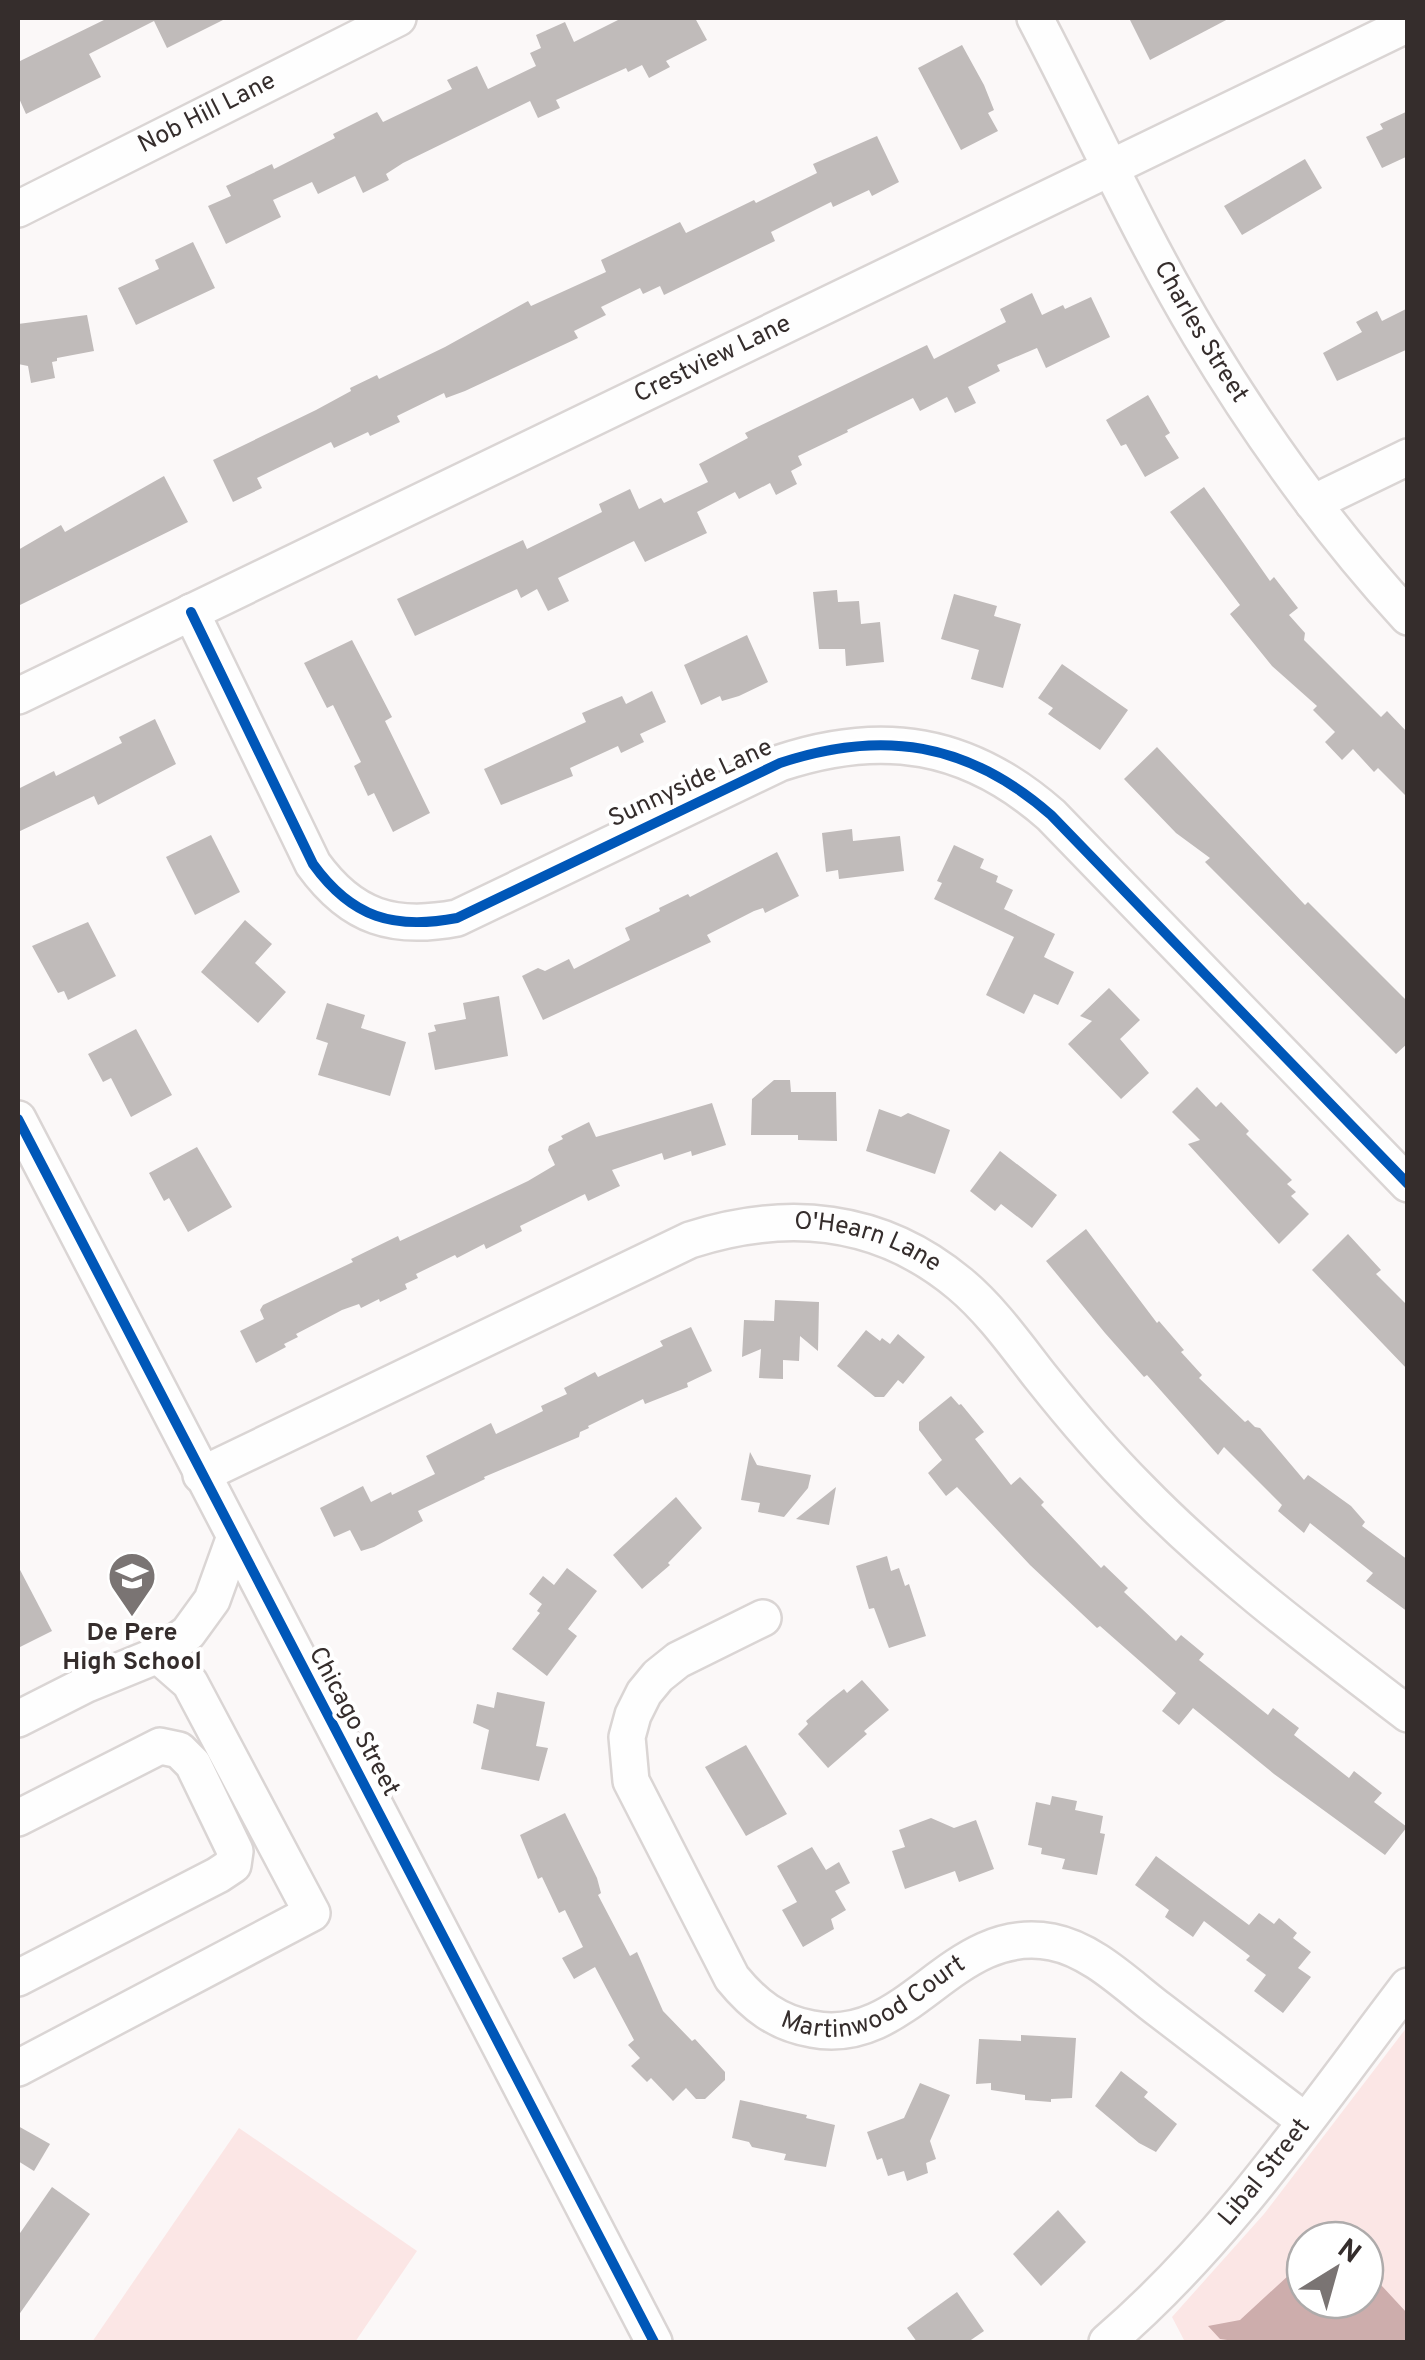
<svg xmlns="http://www.w3.org/2000/svg" width="1425" height="2360" viewBox="0 0 1425 2360" font-family="Overpass,sans-serif">
<rect width="100%" height="100%" fill="#fbf8f8"/>
<!-- green -->
<g fill="#fbe6e5" fill-rule="evenodd">
<path d="M1407,2027v315h-222l-13,-25 92,-103zM1305,2240h60v60h-60z"/>
<polygon points="239,2128 417,2251 355,2342 92,2342"/>
</g>
<!-- water -->
<polygon fill="#cdadac" points="1305,2270 1305,2300 1365,2300 1365,2271 1369,2272 1407,2313 1407,2342 1242,2342 1220,2339 1208,2326 1240,2320 1289,2275"/>
<!-- building -->
<g fill="#c0bbba">
<polygon points="108,18 227,18 167,48 154,21 89,54 101,77 26,114 18,96 18,62"/>
<polygon points="622,18 695,18 707,40 666,61 670,67 649,78 642,65 628,72 626,68 556,100 560,108 538,118 530,101 403,163 386,174 389,180 363,193 355,176 318,194 312,182 273,200 281,217 226,244 208,206 231,196 226,186 272,164 274,169 335,138 333,134 377,112 383,122 452,89 447,80 477,66 488,89 536,66 530,53 541,48 536,35 565,22 574,42"/>
<polygon points="1129,18 1230,18 1150,60"/>
<polygon points="962,45 984,85 994,110 988,113 998,131 961,150 918,68"/>
<polygon points="1408,111 1408,156 1382,168 1366,137 1383,129 1380,124"/>
<polygon points="877,136 899,182 872,196 869,190 833,207 831,202 771,232 775,241 664,295 660,286 643,294 640,288 601,307 606,315 574,331 578,338 465,391 446,398 444,393 397,416 400,422 370,436 368,432 334,448 331,442 257,478 262,488 233,502 213,460 316,410 351,391 350,388 377,375 379,379 445,347 528,301 531,306 606,272 601,260 680,222 686,233 754,200 756,203 817,173 813,164"/>
<polygon points="1305,159 1322,188 1242,235 1224,206"/>
<polygon points="193,242 215,288 136,325 118,288 159,269 155,260"/>
<polygon points="1032,293 1042,315 1063,305 1065,309 1091,297 1110,337 1046,368 1037,348 997,365 1000,371 968,387 976,403 955,413 947,397 920,411 913,398 847,430 848,432 798,456 802,465 791,471 797,484 776,495 770,483 739,499 735,492 697,512 707,533 645,562 634,541 558,578 569,601 548,611 537,589 521,598 517,589 415,636 397,599 523,540 527,549 602,512 599,504 630,489 639,509 661,498 664,503 708,482 699,464 748,438 745,433 927,345 934,359 1006,322 1000,309"/>
<polygon points="1408,308 1408,349 1337,381 1323,353 1362,332 1356,322 1377,311 1382,321"/>
<polygon points="87,315 94,351 57,358 57,361 52,362 55,378 31,383 28,366 18,364 18,324"/>
<polygon points="1148,395 1170,433 1165,436 1179,458 1145,477 1126,444 1121,446 1106,420"/>
<polygon points="164,476 188,522 18,606 18,550 61,525 65,532"/>
<polygon points="1204,487 1270,581 1274,577 1298,608 1289,615 1305,633 1304,640 1381,717 1387,711 1408,733 1408,798 1378,768 1374,772 1353,749 1342,760 1325,742 1335,732 1313,710 1317,706 1272,666 1230,614 1240,605 1170,512"/>
<polygon points="837,590 838,602 859,601 861,624 880,622 884,662 846,666 845,649 819,649 813,592"/>
<polygon points="954,594 997,606 994,616 1021,624 1003,688 971,679 979,650 941,639"/>
<polygon points="747,635 768,682 739,696 722,701 720,696 701,705 684,665"/>
<polygon points="352,640 392,717 385,721 430,813 393,832 374,793 368,796 354,766 361,762 333,705 327,708 304,663"/>
<polygon points="1062,664 1128,710 1100,750 1048,714 1053,708 1038,698"/>
<polygon points="652,691 666,722 640,734 644,742 621,753 618,746 570,768 573,776 501,805 484,769 586,722 582,713 622,696 626,704"/>
<polygon points="155,719 176,764 98,805 94,796 18,832 18,789 54,771 56,776 122,743 119,737"/>
<polygon points="1157,747 1305,905 1308,902 1408,1002 1408,1043 1396,1054 1205,862 1210,858 1176,833 1124,779"/>
<polygon points="852,829 853,841 900,836 904,871 839,879 838,870 826,872 822,833"/>
<polygon points="211,835 240,892 195,915 166,857"/>
<polygon points="954,845 984,859 980,868 998,876 996,882 1013,890 1004,909 1055,934 1044,957 1074,972 1058,1005 1034,994 1024,1014 986,995 1014,937 934,899 942,883 937,881"/>
<polygon points="777,852 799,896 765,913 763,908 754,911 707,935 711,942 543,1020 522,976 538,968 545,971 569,959 574,969 630,940 625,928 660,911 659,908 688,894 690,897"/>
<polygon points="245,920 272,944 255,963 286,992 258,1023 201,972"/>
<polygon points="88,922 116,976 68,1000 64,991 58,993 32,946"/>
<polygon points="1109,988 1140,1020 1120,1039 1149,1073 1121,1099 1068,1044 1092,1021 1080,1016"/>
<polygon points="499,996 508,1056 435,1070 428,1033 436,1031 434,1025 466,1019 463,1003"/>
<polygon points="327,1003 365,1015 361,1028 406,1042 390,1096 318,1075 328,1043 316,1039"/>
<polygon points="136,1029 172,1095 131,1117 111,1078 103,1082 88,1054"/>
<polygon points="774,1080 790,1080 791,1092 836,1092 837,1141 798,1140 798,1135 751,1135 752,1099"/>
<polygon points="1197,1087 1216,1107 1221,1102 1249,1131 1246,1134 1292,1180 1287,1184 1296,1192 1291,1196 1309,1214 1279,1244 1188,1144 1200,1140 1172,1112"/>
<polygon points="712,1103 726,1145 692,1156 691,1151 664,1160 662,1153 612,1170 620,1186 588,1201 585,1194 520,1226 522,1231 486,1249 484,1244 457,1258 455,1255 416,1274 418,1278 405,1284 407,1289 380,1302 379,1299 361,1308 359,1304 342,1310 296,1334 298,1337 284,1344 286,1347 256,1363 240,1331 264,1319 260,1310 263,1305 353,1262 351,1259 398,1236 400,1241 528,1181 555,1165 548,1150 549,1146 563,1139 561,1136 589,1122 596,1137"/>
<polygon points="879,1109 901,1117 908,1113 950,1130 935,1174 866,1151"/>
<polygon points="197,1147 232,1207 188,1232 169,1198 164,1201 149,1173"/>
<polygon points="1000,1151 1057,1195 1032,1228 1001,1204 995,1211 970,1191"/>
<polygon points="1086,1229 1157,1323 1159,1321 1184,1350 1181,1352 1202,1375 1199,1378 1245,1422 1248,1420 1255,1427 1260,1428 1304,1480 1308,1475 1351,1506 1365,1522 1362,1526 1408,1560 1408,1612 1366,1581 1373,1573 1310,1523 1304,1533 1278,1511 1282,1505 1224,1447 1218,1455 1147,1375 1144,1377 1105,1333 1046,1261"/>
<polygon points="1348,1234 1381,1270 1376,1274 1408,1306 1408,1370 1312,1270"/>
<polygon points="775,1300 819,1302 818,1351 800,1336 799,1361 783,1360 783,1379 759,1378 761,1349 742,1357 744,1320 774,1321"/>
<polygon points="691,1327 712,1371 687,1383 688,1387 645,1404 643,1399 588,1426 589,1428 580,1432 579,1437 484,1477 485,1479 418,1511 423,1521 374,1547 361,1551 350,1530 334,1537 320,1508 363,1486 371,1502 391,1492 392,1495 435,1474 426,1456 491,1423 496,1434 543,1411 541,1406 567,1394 564,1388 595,1372 598,1377 663,1346 660,1341"/>
<polygon points="866,1330 880,1341 882,1338 890,1344 898,1334 925,1357 903,1384 898,1380 884,1397 875,1397 837,1366"/>
<polygon points="951,1396 959,1405 961,1404 984,1432 975,1439 1011,1485 1020,1477 1044,1502 1041,1505 1101,1568 1104,1565 1128,1588 1124,1592 1176,1641 1181,1635 1204,1654 1199,1660 1268,1715 1273,1708 1299,1728 1294,1735 1349,1778 1354,1771 1382,1793 1374,1802 1407,1827 1385,1855 1274,1774 1193,1708 1179,1725 1162,1711 1176,1693 1100,1626 1097,1628 1030,1565 957,1487 946,1496 928,1473 942,1460 919,1430 919,1422"/>
<polygon points="750,1452 757,1465 811,1475 808,1488 784,1517 758,1512 760,1503 741,1500"/>
<polygon points="836,1487 829,1525 796,1519"/>
<polygon points="676,1497 702,1528 668,1563 670,1565 642,1589 613,1555"/>
<polygon points="887,1556 891,1571 899,1568 905,1586 909,1584 926,1636 889,1648 874,1608 869,1609 856,1566"/>
<polygon points="18,1566 52,1631 18,1648"/>
<polygon points="567,1568 597,1591 568,1629 577,1636 547,1676 512,1649 540,1613 537,1611 542,1604 529,1594 543,1576 554,1585"/>
<polygon points="862,1680 889,1710 864,1731 867,1734 828,1768 798,1734 808,1724 806,1721 830,1700 844,1689 847,1693"/>
<polygon points="497,1692 545,1702 536,1746 548,1748 539,1781 481,1769 489,1730 473,1723 477,1704 494,1708"/>
<polygon points="746,1745 787,1814 746,1836 705,1767"/>
<polygon points="1052,1796 1077,1801 1075,1810 1103,1816 1100,1833 1105,1834 1097,1875 1062,1869 1065,1859 1041,1854 1042,1848 1028,1845 1036,1802 1050,1805"/>
<polygon points="565,1813 597,1878 601,1893 598,1895 630,1956 637,1952 663,2011 692,2041 695,2039 725,2072 725,2080 705,2099 696,2099 686,2088 673,2101 651,2078 647,2082 631,2066 640,2058 628,2045 634,2040 595,1967 574,1979 562,1958 583,1947 565,1910 559,1913 542,1877 538,1879 520,1835"/>
<polygon points="931,1818 954,1828 976,1820 994,1869 959,1882 955,1871 905,1889 892,1851 905,1847 899,1830"/>
<polygon points="812,1847 826,1870 839,1862 850,1883 835,1891 846,1910 831,1919 834,1929 803,1947 782,1910 797,1902 777,1866"/>
<polygon points="1156,1856 1249,1925 1259,1913 1274,1924 1279,1918 1297,1933 1293,1938 1311,1952 1298,1968 1311,1977 1283,2013 1254,1991 1266,1975 1246,1960 1250,1956 1204,1921 1193,1937 1165,1917 1169,1910 1135,1885"/>
<polygon points="1021,2035 1076,2038 1072,2098 1051,2099 1051,2102 1025,2100 1025,2095 991,2090 991,2083 976,2084 979,2039 1021,2041"/>
<polygon points="1121,2071 1148,2092 1144,2097 1177,2124 1156,2152 1139,2143 1095,2106"/>
<polygon points="920,2083 950,2095 930,2141 936,2159 926,2163 928,2173 907,2181 904,2171 888,2176 882,2158 877,2160 867,2132 904,2118"/>
<polygon points="740,2100 807,2115 806,2118 835,2125 826,2167 784,2160 786,2154 752,2147 749,2142 732,2138"/>
<polygon points="18,2126 50,2144 34,2171 18,2161"/>
<polygon points="52,2187 90,2214 18,2316 18,2236"/>
<polygon points="1058,2210 1086,2242 1041,2286 1013,2254"/>
<polygon points="957,2292 984,2331 968,2342 917,2342 907,2328"/>
</g>
<g fill="none" stroke-linecap="round" stroke-linejoin="round">
<!-- minor casing -->
<g stroke="#dad5d4" stroke-width="40">
<g id="minor">
<path id="s1" d="M1035,18c55,105 104,215 165,317 60,100 129,196 208,282"/>
<path id="s2" d="M18,209l380,-191"/>
<polyline points="1313,503 1408,457"/>
<path d="M191,612l122,252c39,54 81,66 144,54l323,-155c102,-34 188,-21 271,52l357,369"/>
<path id="s3" d="M18,696l1390,-672"/>
<polyline points="18,1119 654,2342"/>
<path id="s4" d="M201,1475l489,-235c97,-31 190,-23 270,44 31,26 55,60 80,92 31,39 64,78 100,114 81,83 175,153 268,224"/>
<path id="s5" d="M763,1618l-85,42 -20,16 -14,17 -11,22 -6,22 4,44 101,197c22,27 45,45 80,51 97,19 139,-106 240,-87 41,8 76,44 108,68 49,37 97,74 145,111"/>
<polyline points="18,1719 87,1684 158,1655 188,1633 212,1600 234,1539"/>
<polyline points="18,1818 160,1746 179,1750 193,1764 235,1851 233,1865 218,1875 18,1978"/>
<polyline points="18,2068 312,1913 190,1683 158,1655"/>
<path id="s6" d="M1107,2342c118,-101 207,-233 301,-356"/>
</g>
</g>
<!-- minor -->
<use href="#minor" stroke="#fefefe" stroke-width="35"/>
<!-- cycleway casing -->
<g stroke="#fff" stroke-width="16">
<g id="cycleway">
<path d="M191,612l122,252c39,54 81,66 144,54l323,-155c102,-34 188,-21 271,52l357,369"/>
<polyline points="18,1119 654,2342"/>
</g>
</g>
<!-- cycleway -->
<use href="#cycleway" stroke="#0057b8" stroke-width="10"/>
</g>
<!-- icons -->
<defs>
<g id="school-pin" transform="scale(2.5)"><path d="M0 17L-7.5 6A9.5 9.5 0 1 1 7.5 6Z" fill="#7a7473" stroke="#fff"/><path d="M0-5L7-2L0 1L-7-2ZM-4 1L0 2.5L4 1V4Q0 6-4 4Z" fill="#fff"/></g>
</defs>
<g fill-rule="evenodd">
<use href="#school-pin" x="132" y="1576"/>
</g>
<g text-anchor="middle" dominant-baseline="central" stroke-width="8" stroke-linejoin="round" paint-order="stroke">
<!-- street labels -->
<g font-size="25" fill="#352d2c" stroke="#fff">
<text stroke="none"><textPath href="#s2" startOffset="212">Nob Hill Lane</textPath></text>
<text stroke="none"><textPath href="#s1" startOffset="355">Charles Street</textPath></text>
<text stroke="none"><textPath href="#s3" startOffset="772">Crestview Lane</textPath></text>
<text transform="translate(691 784) rotate(-25)">Sunnyside Lane</text>
<text stroke="none"><textPath href="#s4" startOffset="725">O'Hearn Lane</textPath></text>
<text transform="translate(353 1722) rotate(62)">Chicago Street</text>
<text stroke="none"><textPath href="#s5" startOffset="622">Martinwood Court</textPath></text>
<text stroke="none"><textPath href="#s6" startOffset="232">Libal Street</textPath></text>
</g>
<!-- poi labels -->
<g font-size="25" font-weight="bold" fill="#352d2c" stroke="#fff">
<text x="132" y="1634">De Pere<tspan x="132" dy="29">High School</tspan></text>
</g>
</g>
<!-- border -->
<rect width="1425" height="2360" fill="none" stroke="#352d2c" stroke-width="40"/>
<!-- north arrow -->
<g transform="translate(1335 2270) rotate(37)"><circle r="48" fill="#ffffff" stroke="#aeabab" stroke-width="2.5"/>
<path d="M0-8L18 38L0 25L-18 38Z" fill="#7a7473"/>
<text y="-15" font-size="28" font-weight="bold" text-anchor="middle" fill="#352d2c">N</text>
</g>
</svg>
